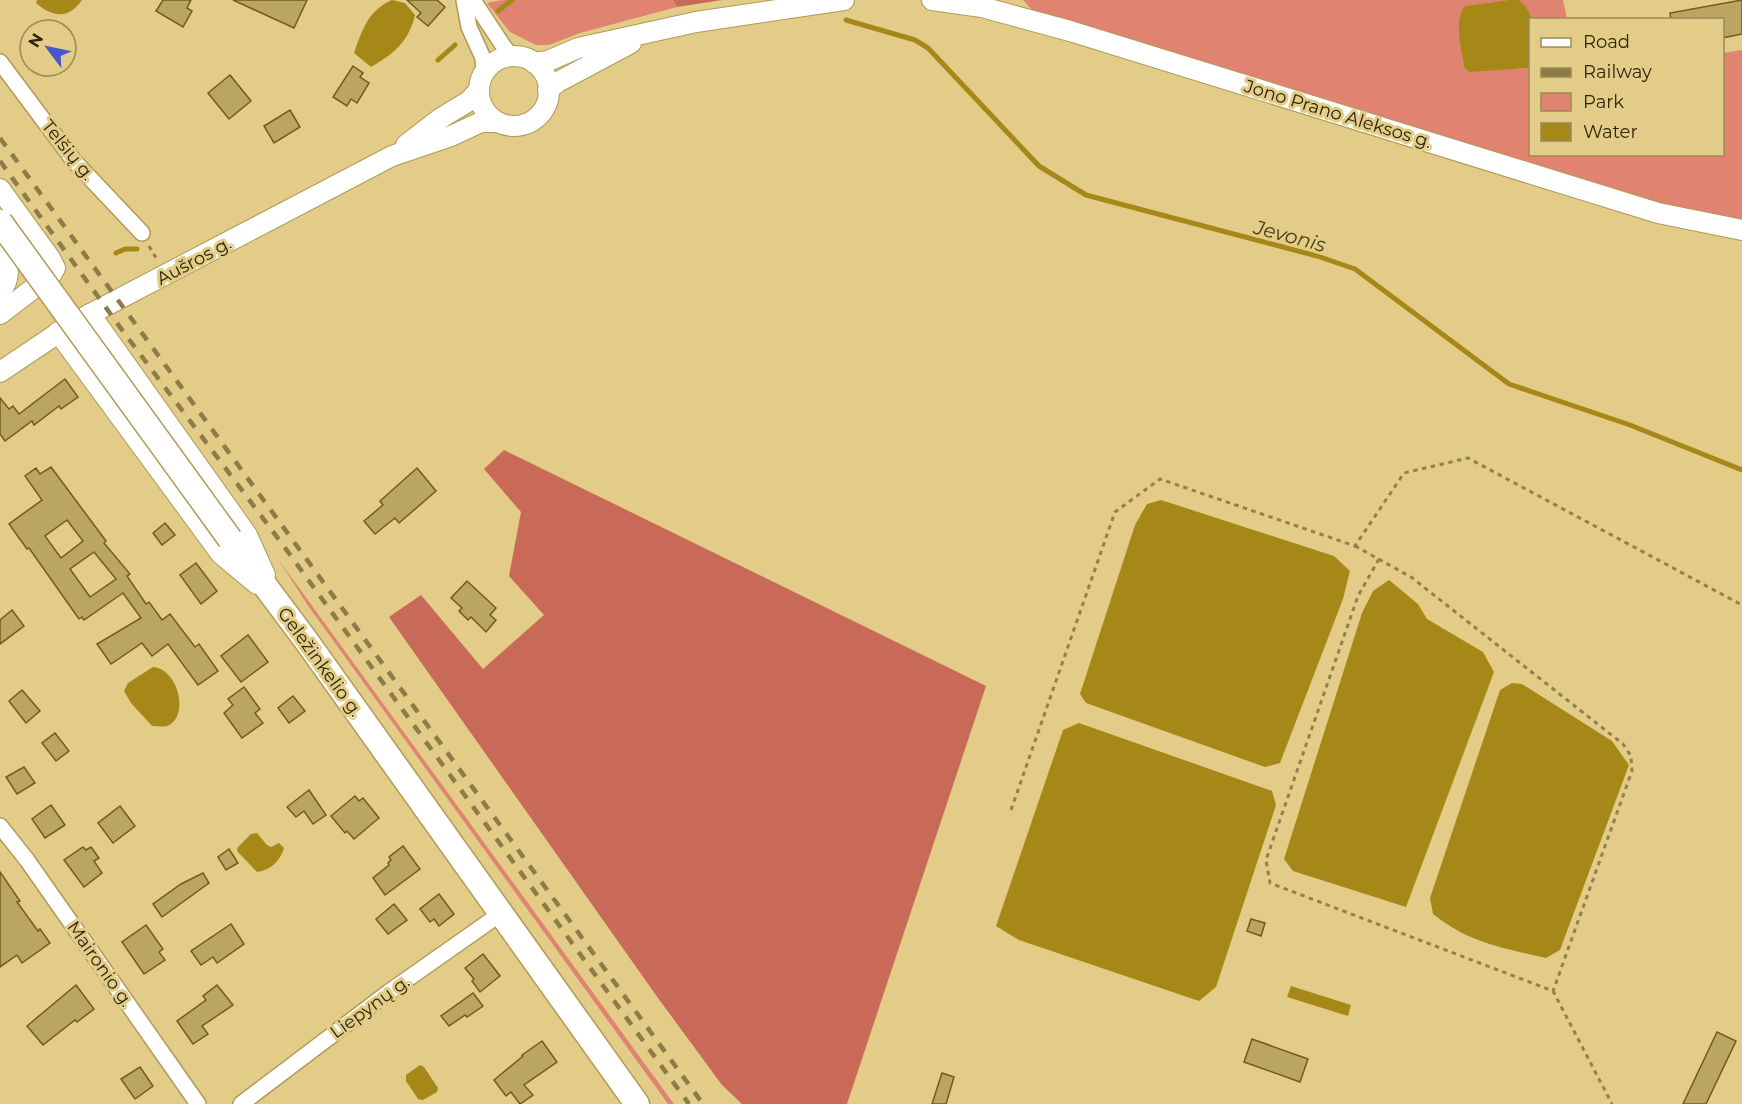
<svg xmlns="http://www.w3.org/2000/svg" width="1742" height="1104" viewBox="0 0 1742 1104" font-family="Montserrat,sans-serif">
<rect width="100%" height="100%" fill="#e2cc87"/>
<!-- green -->
<g fill="#e08471">
<polygon points="502,0 673,0 677,7 580,33 549,45 536,45 510,32 487,3"/>
<polygon points="1023,0 1508,0 1465,6 1459,31 1464,67 1469,71 1530,68 1530,154 1722,154 1723,53 1742,50 1742,222 1660,205 1032,10"/>
<polygon points="1519,0 1563,0 1567,19 1532,19 1526,6"/>
<polygon points="278,559 674,1104 668,1104 309,607"/>
</g>
<!-- forest -->
<g fill="#c86a57">
<polygon points="673,0 722,0 677,7"/>
<polygon points="504,450 986,686 847,1104 742,1104 722,1085 658,998 389,617 421,595 483,669 544,615 509,576 521,512 484,469"/>
</g>
<!-- water -->
<g fill="#a68818">
<path d="M37,0h45c-13,19 -29,18 -46,3z"/>
<path d="M392,0l13,3 10,12c-6,26 -21,39 -44,52l-17,-14c8,-22 14,-43 38,-53z"/>
<path d="M1508,0h11l7,6 6,13 -2,1v48l-61,4 -5,-5c-2,-17 -11,-46 1,-61z"/>
<polygon points="1161,500 1334,556 1350,571 1343,599 1280,763 1265,767 1086,703 1080,694 1135,525 1147,504"/>
<polygon points="1389,580 1418,604 1427,619 1483,652 1494,672 1406,907 1293,871 1284,859 1362,613 1373,591"/>
<path d="M153,667c26,2 37,51 14,59 -4,1 -10,0 -15,0l-21,-23 -7,-12 4,-8z"/>
<path d="M1512,683l10,1 90,57 17,24 -69,185 -14,8c-43,-10 -77,-15 -113,-44l-3,-16 70,-208z"/>
<polygon points="1079,723 1272,791 1276,805 1216,987 1199,1001 1019,940 996,926 1063,730"/>
<path d="M257,833l10,12 4,2 8,-4 5,5c-4,13 -13,22 -27,24l-20,-21 1,-4 13,-13z"/>
<polygon points="1291,986 1351,1005 1348,1016 1287,997"/>
<polygon points="420,1065 424,1067 438,1088 437,1092 423,1100 418,1099 406,1081 406,1075"/>
</g>
<g fill="none" stroke-linecap="round" stroke-linejoin="round">
<!-- stream -->
<g stroke="#a68818" stroke-width="5">
<polyline points="498,11 512,0"/>
<polyline points="846,20 915,40 928,48 1039,166 1086,195 1317,256 1355,269 1509,384 1630,425 1742,470"/>
<polyline points="438,60 455,45"/>
<polyline points="116,253 125,249 137,249"/>
</g>
</g>
<!-- building -->
<g fill="#bba562" stroke="#715d14" stroke-width="1.5" fill-rule="evenodd">
<polygon points="163,0 191,0 187,8 192,11 183,27 156,11"/>
<polygon points="233,0 307,0 294,28"/>
<polygon points="407,0 437,0 445,7 428,26 417,17 421,13"/>
<polygon points="1742,0 1742,34 1722,38 1722,20 1671,20 1670,13"/>
<polygon points="353,66 363,73 360,77 369,83 357,103 351,99 347,106 333,97"/>
<polygon points="230,75 251,101 229,119 208,93"/>
<polygon points="290,110 300,127 274,143 264,126"/>
<polygon points="65,379 78,397 61,409 59,406 34,425 32,421 5,441 0,434 0,398 9,409 13,406 19,414"/>
<path d="M51,467l55,74 -2,2 26,31 -3,2 19,28 3,-2 13,18 8,-6 25,33 4,-3 19,27 -20,14 -30,-41 -16,12 -10,-13 -31,21 -14,-20 44,-26 -18,-25 -39,27 -2,-3 -3,2 -50,-71 -2,1 -18,-25 33,-24 -17,-24 11,-8 4,6zM67,520l16,21 -22,17 -16,-22zM94,552l22,27 -26,18 -20,-28z"/>
<polygon points="417,468 436,491 399,523 395,518 375,534 364,521 383,505 380,501"/>
<polygon points="165,523 175,535 162,545 153,533"/>
<polygon points="196,563 217,591 201,604 180,575"/>
<polygon points="467,581 496,608 490,615 496,620 486,632 471,617 468,620 459,611 462,608 451,598"/>
<polygon points="12,610 24,626 0,644 0,620"/>
<polygon points="248,635 268,662 241,682 221,656"/>
<polygon points="244,687 260,709 255,713 263,723 242,738 224,713 233,705 228,699"/>
<polygon points="22,690 40,711 26,723 9,701"/>
<polygon points="293,696 305,711 289,723 278,708"/>
<polygon points="55,733 69,751 56,761 42,743"/>
<polygon points="24,767 35,783 17,794 6,777"/>
<polygon points="309,790 326,815 313,824 304,811 296,817 287,807"/>
<polygon points="355,796 359,801 363,798 379,818 354,839 347,831 345,833 331,816"/>
<polygon points="51,805 65,825 45,838 32,819"/>
<polygon points="120,806 135,826 113,843 98,823"/>
<polygon points="403,846 420,869 385,895 373,878 389,865 388,863 391,860 389,857"/>
<polygon points="83,847 86,850 91,847 99,858 94,861 102,873 84,887 64,860"/>
<polygon points="229,849 238,863 226,870 218,857"/>
<polygon points="0,872 20,901 17,902 38,931 40,929 50,943 22,963 17,955 0,967"/>
<polygon points="203,873 209,883 162,917 153,904 181,884"/>
<polygon points="439,894 454,914 439,926 434,919 430,922 420,909"/>
<polygon points="394,904 407,920 388,934 376,919"/>
<polygon points="1251,919 1265,923 1261,936 1247,931"/>
<polygon points="231,924 244,944 217,963 213,957 201,965 191,951"/>
<polygon points="146,925 163,949 159,952 165,960 144,974 122,942"/>
<polygon points="483,954 500,976 480,992 472,981 474,979 465,968"/>
<polygon points="76,985 94,1009 77,1022 75,1020 43,1045 27,1026"/>
<polygon points="217,985 233,1005 202,1026 208,1034 193,1044 177,1021 206,1000 203,996"/>
<polygon points="473,993 483,1006 467,1017 465,1015 449,1026 441,1016"/>
<polygon points="1717,1032 1736,1041 1706,1104 1683,1104"/>
<polygon points="1252,1039 1308,1059 1300,1082 1244,1062"/>
<polygon points="542,1041 557,1062 524,1085 533,1095 520,1104 511,1092 506,1096 494,1080 523,1056 522,1055"/>
<polygon points="140,1067 153,1086 135,1099 121,1079"/>
<polygon points="942,1073 954,1077 946,1104 932,1104"/>
</g>
<g fill="none" stroke-linecap="round" stroke-linejoin="round">
<!-- minor casing -->
<g stroke="#af9a57" stroke-width="18">
<g id="minor">
<polyline points="464,0 469,27 483,58 484,72"/>
<polyline points="473,0 504,47 512,56"/>
<polyline points="0,62 74,161 142,233"/>
<polyline points="0,826 27,860 198,1104"/>
<polyline points="241,1104 389,992 500,914"/>
</g>
</g>
<!-- tertiary casing -->
<g stroke="#af9a57" stroke-width="22">
<g id="tertiary">
<polyline points="932,0 982,7 1070,31 1658,213 1742,230"/>
<circle cx="514" cy="91" r="35"/>
<polyline points="534,63 548,61 578,48 696,22 844,0"/>
<polyline points="548,90 558,82 631,43"/>
<polyline points="406,145 441,118 469,101 479,90"/>
<polyline points="0,189 50,258 55,268 51,275 0,314"/>
<path d="M0,253c10,14 11,25 0,39"/>
<polyline points="90,314 247,535 265,575"/>
<polyline points="58,332 221,554 257,584"/>
<polyline points="0,372 73,323 392,156 451,136 481,122 497,122"/>
</g>
</g>
<!-- primary casing -->
<g stroke="#af9a57" stroke-width="27">
<polyline id="primary" points="230,539 305,639 637,1104"/>
</g>
<!-- path -->
<g stroke="#91814e" stroke-width="3" stroke-dasharray="4.5 4.5" stroke-linecap="butt">
<polyline points="149,246 158,261"/>
<polyline points="1355,546 1411,577 1623,744 1631,756 1632,771 1553,991"/>
<polyline points="1379,559 1358,596 1266,860 1270,883 1553,991 1612,1104"/>
<polyline points="1011,810 1115,512 1160,479 1355,546 1404,473 1468,458 1742,605"/>
</g>
<!-- minor -->
<use href="#minor" stroke="#fff" stroke-width="15"/>
<!-- tertiary -->
<use href="#tertiary" stroke="#fff" stroke-width="20"/>
<!-- primary -->
<use href="#primary" stroke="#fff" stroke-width="24"/>
<!-- rail -->
<g stroke="#8b7c4a" stroke-width="4.5" stroke-dasharray="10 10" stroke-linecap="butt">
<polyline points="0,138 703,1104"/>
<polyline points="0,161 125,334 280,541 689,1104"/>
</g>
<!-- primary-bridge casing -->
<g stroke="#af9a57" stroke-width="27" stroke-linecap="butt">
<polyline id="primary-bridge" points="0,222 230,539"/>
</g>
<!-- primary-bridge -->
<use href="#primary-bridge" stroke="#fff" stroke-width="24"/>
</g>
<g text-anchor="middle" dominant-baseline="central" stroke-width="6" stroke-linejoin="round" paint-order="stroke">
<!-- street labels -->
<g font-size="18" fill="#2f2609" stroke="#e2cc87">
<text transform="translate(1338 114) rotate(17)">Jono Prano Aleksos g.</text>
<text transform="translate(68 150) rotate(51)">Telšių g.</text>
<text transform="translate(194 261) rotate(-28)">Aušros g.</text>
<text transform="translate(320 662) rotate(54)">Geležinkelio g.</text>
<text transform="translate(100 964) rotate(55)">Maironio g.</text>
<text transform="translate(370 1007) rotate(-36)">Liepynų g.</text>
</g>
<!-- water labels -->
<g font-size="20" font-style="italic" fill="#4a3d13" stroke="#e2cc87">
<text transform="translate(1290 236) rotate(15)">Jevonis</text>
</g>
</g>
<!-- legend -->
<rect x="1529" y="18" width="195" height="138" fill="#e2cc87" stroke="#9a8a55" stroke-width="1.5"/>
<rect x="1541" y="38" width="30" height="9" fill="#ffffff" stroke="#9a8a55" stroke-width="1.5"/>
<text x="1583" y="48" font-size="18" fill="#2f2609">Road</text>
<rect x="1541" y="68" width="30" height="9" fill="#8b7c4a" stroke="#9a8a55" stroke-width="1.5"/>
<text x="1583" y="78" font-size="18" fill="#2f2609">Railway</text>
<rect x="1541" y="93" width="30" height="18" fill="#e08471" stroke="#9a8a55" stroke-width="1.5"/>
<text x="1583" y="108" font-size="18" fill="#2f2609">Park</text>
<rect x="1541" y="123" width="30" height="18" fill="#a68818" stroke="#9a8a55" stroke-width="1.5"/>
<text x="1583" y="138" font-size="18" fill="#2f2609">Water</text>
<!-- north arrow -->
<g transform="translate(48 48) rotate(302)"><circle r="28" fill="#e2cc87" stroke="#9a8a55" stroke-width="1.5"/>
<path d="M0-4.5L10 22L0 15L-10 22Z" fill="#4758cd"/>
<text y="-9" font-size="16" font-weight="bold" text-anchor="middle" fill="#2f2609">N</text>
</g>
</svg>
